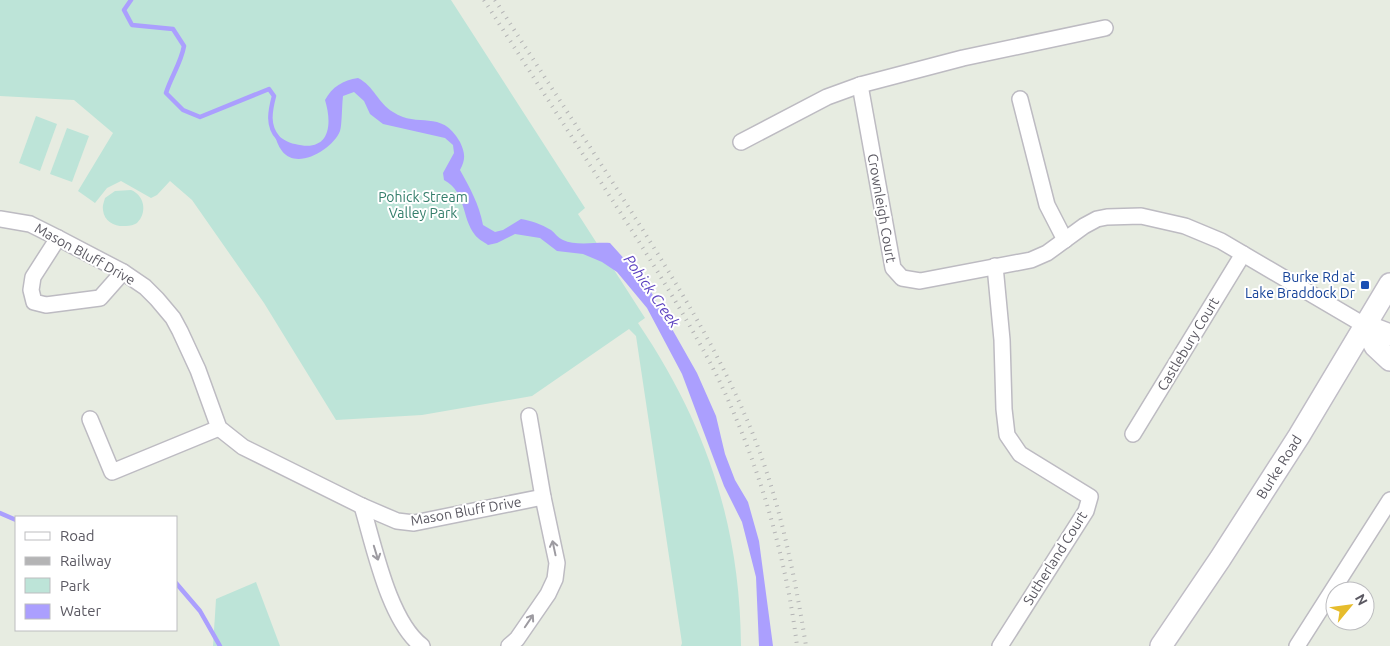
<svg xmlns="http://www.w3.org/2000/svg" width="1390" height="646" viewBox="0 0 1390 646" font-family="Ubuntu,sans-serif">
<rect width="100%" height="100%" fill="#e7ece1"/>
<!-- green -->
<g fill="#bde4d8">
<path d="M0,0h451l134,208 -7,6 67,104 -7,5c68,101 102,201 103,323h-60l1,-3 -46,-307 -7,-7 -97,67 -110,19 -86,5 -72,-117 -72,-103 -22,-19 -13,14 -6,3 -30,-17 -14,7 -12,15 -17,-12 35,-58 -39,-33 -74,-4z"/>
<polygon points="36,116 57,124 40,171 19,163"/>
<polygon points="67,128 89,136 72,182 50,174"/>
<path d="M131,190c13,5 17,22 6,33 -3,2 -7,3 -11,3 -10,1 -22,-4 -23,-16 -1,-4 1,-8 2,-12l10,-7z"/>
<polygon points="256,582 280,646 213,646 216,599"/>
</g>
<!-- water -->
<path fill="#ab9ffe" d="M358,78c16,8 20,25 35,34 25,17 48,-4 67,30 5,11 6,17 0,28 10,18 19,34 23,55l12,7 8,-2 18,-11c11,2 20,5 30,11 4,3 7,8 12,10 12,6 33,2 47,3l36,40 51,90 19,43 9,38 10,26 13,22 11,39 14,105h-14l-3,-69 -14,-55 -18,-36 -42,-112 -35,-66 -30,-36 -15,-10 -19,-8 -26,-3 -17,-13 -25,-4 -18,9 -9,2c-4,-3 -10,-6 -13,-10 -14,-18 -8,-42 -31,-55l-1,-7 11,-20 -1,-8 -8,-7 -62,-14 -13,-10 -6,-13 -10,-9 -11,4c-1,8 -1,31 -3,35 -7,18 -43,40 -58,20 -4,-5 -6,-12 -8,-18 6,4 14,10 21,11 34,9 38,-18 30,-44 7,-13 18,-20 33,-22z"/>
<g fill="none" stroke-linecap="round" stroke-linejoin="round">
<!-- stream -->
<g stroke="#ab9ffe" stroke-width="4.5">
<path d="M131,0l-7,10 8,15 41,4 11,17c-3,17 -13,31 -18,47l17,17 17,7 69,-28 5,7c-4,15 -7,30 4,42"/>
<polyline points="0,513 16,520"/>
<polyline points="176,583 200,611 220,646"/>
</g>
<!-- street casing -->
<g stroke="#bdbbc2" stroke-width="18">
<g id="street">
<polyline points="860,85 893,268 902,278 920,281 1031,260 1047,253 1084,226 1097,219 1107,217 1141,216 1185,226 1221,241 1364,325"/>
<polyline points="1020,99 1047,205 1065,240"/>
<polyline points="741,142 827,97 860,85 963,58 1105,28"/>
<polyline points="0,219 30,224 58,238 123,272 145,287 157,299 173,318 180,331 198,370 219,428 243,447 362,506 397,521 414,523 543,497 557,563 555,579 548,594 517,639 509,646"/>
<polyline points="58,238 33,277 31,290 34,302 46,305 100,298 123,272"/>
<polyline points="995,266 1002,340 1004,409 1007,435 1020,454 1090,497 1086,511 1000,646"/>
<polyline points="529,416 543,497"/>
<polyline points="90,419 112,472 219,428"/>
<polyline points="1133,434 1243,254"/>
<path d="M362,506c12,40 27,115 60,140"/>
<polyline points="1297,646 1390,500"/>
</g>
</g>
<!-- secondary casing -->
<g stroke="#c0bdc6" stroke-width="24">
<g id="secondary">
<polyline points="1364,325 1375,346 1390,360"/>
<polyline points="1364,325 1390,335"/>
<polyline points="1161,646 1220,559 1299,436 1390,284"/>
</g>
</g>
<!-- street -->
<use href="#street" stroke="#fff" stroke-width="15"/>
<!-- secondary -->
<use href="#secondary" stroke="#fff" stroke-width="21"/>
<!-- rail -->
<g stroke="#b4b4b5" stroke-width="4" stroke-dasharray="1 6" stroke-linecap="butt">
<path d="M484,0c39,61 79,123 118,184 40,62 79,123 113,188 41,83 71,182 82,274"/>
<path d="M495,0c46,72 93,143 139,216 43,68 85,136 116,211 29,70 44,144 56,219"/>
</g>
</g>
<!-- one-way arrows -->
<defs><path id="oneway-shaft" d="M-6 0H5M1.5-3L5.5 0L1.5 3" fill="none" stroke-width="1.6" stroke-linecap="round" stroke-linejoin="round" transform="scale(1.25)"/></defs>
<g stroke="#9d9ba1">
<use href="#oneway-shaft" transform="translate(554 548) rotate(-102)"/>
<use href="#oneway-shaft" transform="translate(376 553) rotate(73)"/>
<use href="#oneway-shaft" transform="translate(529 621) rotate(-56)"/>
</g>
<!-- markers -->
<rect fill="#1a4fb4" stroke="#fff" stroke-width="2" x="1360" y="280" width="10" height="10" rx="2.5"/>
<g text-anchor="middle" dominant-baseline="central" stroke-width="4" stroke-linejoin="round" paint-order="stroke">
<!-- park labels -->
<g font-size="14" fill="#347e6b" stroke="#fff">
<text x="423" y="197">Pohick Stream<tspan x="423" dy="16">Valley Park</tspan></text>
</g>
<!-- street labels -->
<g font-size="14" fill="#5b5962" stroke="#fff">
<text transform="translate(882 208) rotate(80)">Crownleigh Court</text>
<text transform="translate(85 254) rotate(29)">Mason Bluff Drive</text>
<text transform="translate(1188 344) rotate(-59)">Castlebury Court</text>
<text transform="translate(1279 467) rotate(-58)">Burke Road</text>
<text transform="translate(466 511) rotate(-10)">Mason Bluff Drive</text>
<text transform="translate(1055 558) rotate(-58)">Sutherland Court</text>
</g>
<!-- transit labels -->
<g font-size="14" fill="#164399" stroke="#fff" text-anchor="end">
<text x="1355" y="277">Burke Rd at<tspan x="1355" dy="16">Lake Braddock Dr</tspan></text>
</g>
<!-- water labels -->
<g font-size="15" font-style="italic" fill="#5c42c0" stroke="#fff">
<text transform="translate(652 291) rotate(55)">Pohick Creek</text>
</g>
</g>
<!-- legend -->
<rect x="15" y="516" width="162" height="115" fill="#ffffff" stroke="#bdbdc0"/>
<rect x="25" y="532" width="25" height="8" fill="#ffffff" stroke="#bdbdc0"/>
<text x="60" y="541" font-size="15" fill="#5b5962">Road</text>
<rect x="25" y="557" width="25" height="8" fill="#b4b4b5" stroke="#bdbdc0"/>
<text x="60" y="566" font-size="15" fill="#5b5962">Railway</text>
<rect x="25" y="578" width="25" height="15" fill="#bde4d8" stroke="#bdbdc0"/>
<text x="60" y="591" font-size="15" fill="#5b5962">Park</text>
<rect x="25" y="604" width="25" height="15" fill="#ab9ffe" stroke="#bdbdc0"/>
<text x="60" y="616" font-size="15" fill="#5b5962">Water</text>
<!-- north arrow -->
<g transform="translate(1350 606) rotate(61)"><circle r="24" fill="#ffffff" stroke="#bdbdc0"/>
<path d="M0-4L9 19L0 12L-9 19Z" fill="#e6bc2c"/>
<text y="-8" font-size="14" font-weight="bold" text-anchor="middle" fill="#5b5962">N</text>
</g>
</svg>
